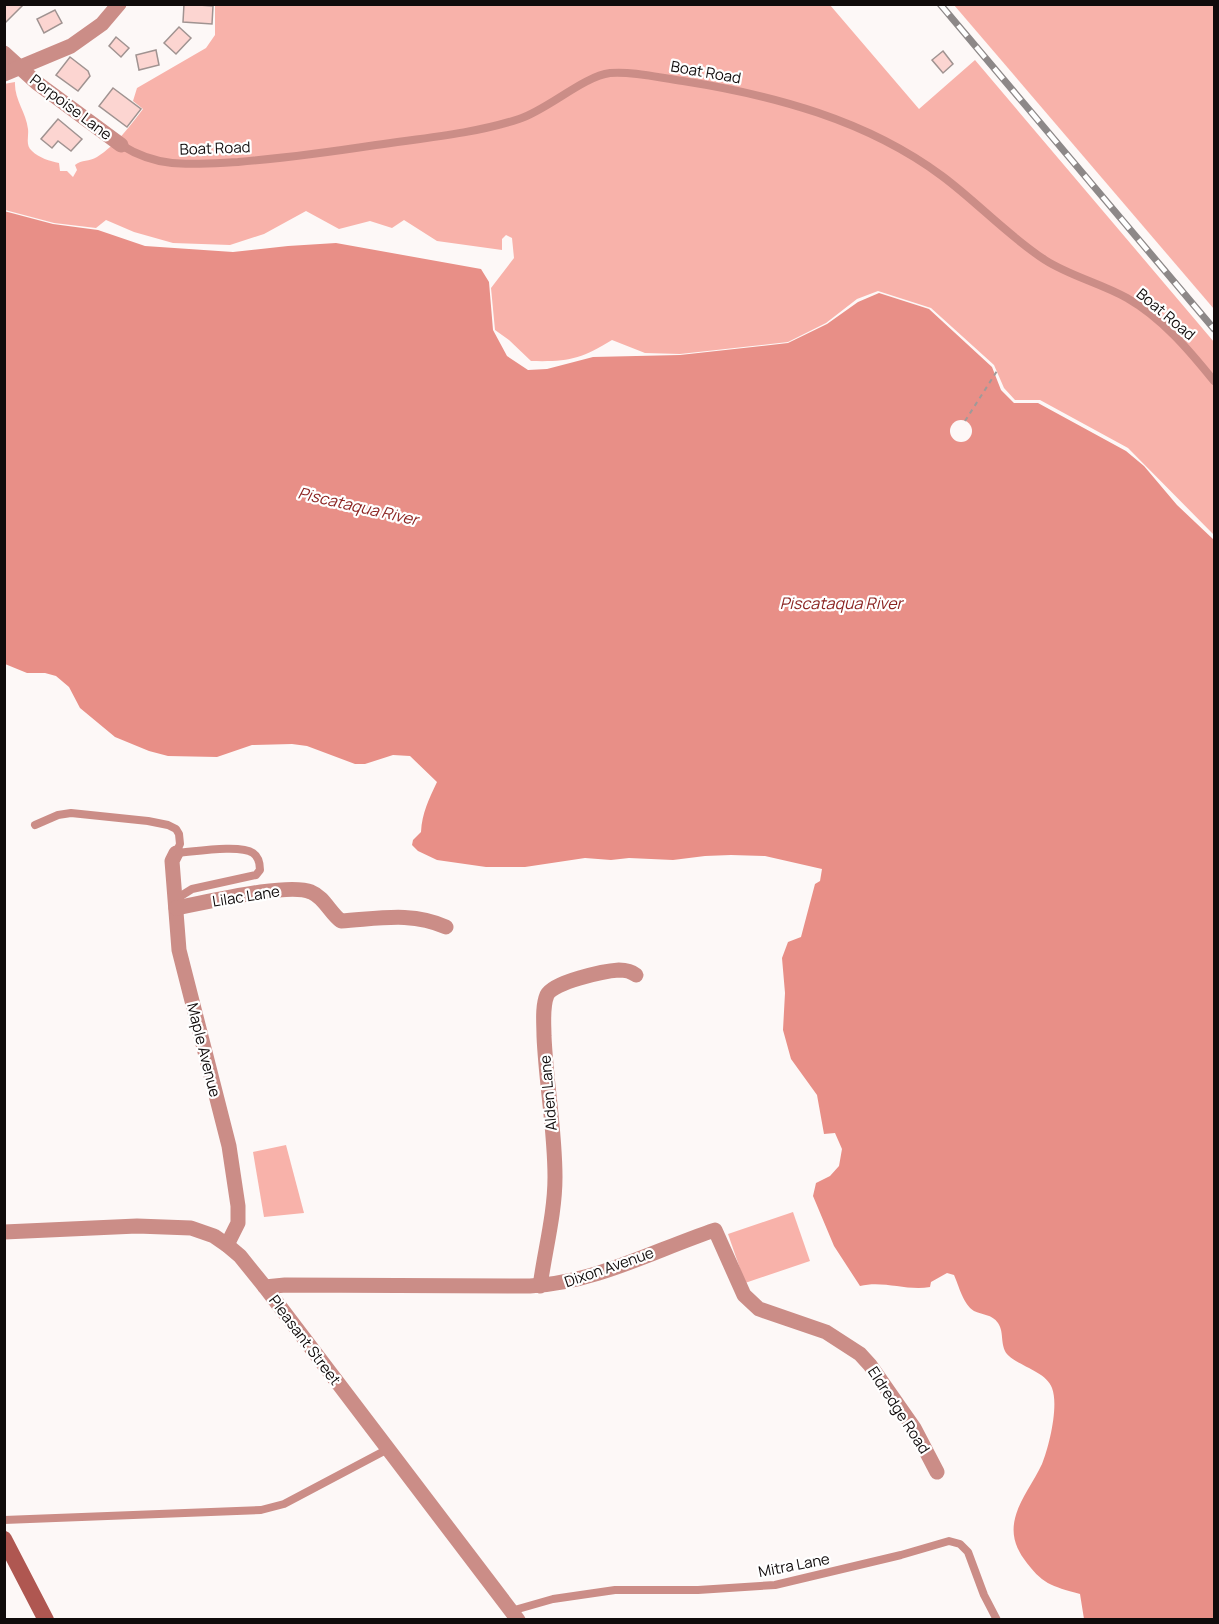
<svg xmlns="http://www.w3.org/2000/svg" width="1219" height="1624" viewBox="0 0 1219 1624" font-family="Manrope,sans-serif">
<rect width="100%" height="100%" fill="#fdf8f7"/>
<!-- green -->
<g fill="#f8b2aa">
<path d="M215,5h615l89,104 56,-49 239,282v193l-86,-87 -88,-48h-25l-11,-12 -10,-23 -63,-57 -53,-17 -21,8 -31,24 -38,19 -108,12 -35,-1 -33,-13c-31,19 -44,22 -81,21l-22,-21 -14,-10 -4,-42 23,-30 -2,-20 -6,-3 -4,4v11l-65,-9 -33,-21 -12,8 -22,-7 -31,8 -33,-18 -42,23 -34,11 -57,-2 -39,-11 -28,-12 -10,8 -42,-5 -49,-13 -1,-126 11,-2c-1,17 11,30 13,47 1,8 -3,16 4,22 7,7 18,10 27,12l1,8h7l6,6 4,-7 -2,-5c7,-6 14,-3 22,-8 19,-12 33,-31 46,-48l-10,-8 4,-13 69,-40 9,-13z"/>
<polygon points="954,5 1214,5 1214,309"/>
<polygon points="286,1145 304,1213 264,1217 253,1152"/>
<polygon points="793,1212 810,1261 745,1283 728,1234"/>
</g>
<!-- water -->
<path fill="#e88f87" d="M4,211l49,13 45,6 47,16 88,6 55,-6 48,-3 145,26 8,13 4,48 14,26 21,14 19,-1 46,-12 87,-2 108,-12 39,-19 31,-22 21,-9 50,16 63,58 9,23 13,13h24l88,48 18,15 33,39 37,35v1079h-130l-4,-25c-29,-8 -38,-10 -56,-35 -26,-36 3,-63 18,-95 7,-17 17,-58 10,-76 -6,-16 -31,-21 -43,-32 -10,-9 -4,-23 -11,-33 -6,-9 -16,-8 -24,-12 -11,-7 -15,-25 -20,-36l-7,-2 -16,9 -1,5c-24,4 -47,-7 -70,-1l-26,-40 -21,-50 3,-13 14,-7 9,-10 3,-17 -7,-16 -11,1 -7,-39 -26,-36 -8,-29 2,-37 -3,-35 6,-16 13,-5 14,-53 5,-3 2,-12 -57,-13 -34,-1 -26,1 -32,4 -44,-2 -18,2 -26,-2 -60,9h-39l-49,-7 -19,-9 -6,-6 1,-5 8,-8c1,-19 8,-33 16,-50l-27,-26 -17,-1 -28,9h-10l-48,-18 -15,-2 -40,1 -35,12 -49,-1 -19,-5 -34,-14 -35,-29 -11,-21 -13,-11 -11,-3h-18l-22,-9z"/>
<!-- pier -->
<circle fill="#fdf8f7" cx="961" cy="431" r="11"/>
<!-- building -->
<g fill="#fcd5d1" stroke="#a09391" stroke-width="1.5">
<polygon points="4,4 24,4 4,24"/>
<polygon points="184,4 213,6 212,24 183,22"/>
<polygon points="55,10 62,23 44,33 37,19"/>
<polygon points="179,27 191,38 176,54 164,43"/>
<polygon points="116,37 129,48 121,57 109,46"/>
<polygon points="156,50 159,65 139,70 136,55"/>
<polygon points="943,51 953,64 943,73 932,60"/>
<polygon points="70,57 88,71 90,76 78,91 56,75"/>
<polygon points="113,88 141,109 127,127 99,106"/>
<polygon points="58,119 82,139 71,151 58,141 52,148 41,139"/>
</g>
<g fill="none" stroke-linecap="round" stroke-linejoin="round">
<!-- path -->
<polyline stroke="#9f9a99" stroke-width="2" stroke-dasharray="4.5 4.5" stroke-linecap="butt" points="965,421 997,371"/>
<!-- service -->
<g stroke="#cb8d87" stroke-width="8">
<path d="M121,145c16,10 32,16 51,18 22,2 44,0 66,-1 47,-4 92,-10 138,-17 48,-7 97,-11 143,-26 28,-9 65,-43 91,-46 24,-2 50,5 73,8 90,14 184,39 259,95 35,26 65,59 103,84 25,16 55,23 82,38 35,20 62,52 87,83"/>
<path d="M35,825l23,-10 13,-2 77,8 20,4 8,4 3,5 1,10 -4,9c17,-1 64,-9 77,0 6,4 7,10 7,17l-4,5 -64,14 -16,10"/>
<polyline points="4,1520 261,1510 284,1504 388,1449"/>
<polyline points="511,1611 553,1599 615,1590 698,1590 775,1585 901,1555 949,1541 960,1544 968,1552 984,1595 997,1620"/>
</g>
<!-- minor -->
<g stroke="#cb8d87" stroke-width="15">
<polyline points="4,53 37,83 121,145"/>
<polyline points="4,74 71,46 102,24 119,4"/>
<polyline points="176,853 172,861 179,950 229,1146 238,1206 238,1223 227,1245"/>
<path d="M176,908c28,-5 112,-26 135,-16 13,5 19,21 30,29 36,-2 70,-10 105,6"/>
<polyline points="4,1232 137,1226 191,1228 214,1236 227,1245 240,1256 265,1287 518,1620"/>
<path d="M540,1286c5,-36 15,-73 15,-109 0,-47 -9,-94 -11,-141 0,-12 -2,-29 3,-41 6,-13 57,-24 72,-25 6,0 12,1 17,5"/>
<path d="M265,1287l20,-2 245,1c65,-3 125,-36 185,-56l29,65 15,14 67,23 34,22 10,11 44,63 23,44"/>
</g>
<!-- secondary -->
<polyline stroke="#af5751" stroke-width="16" points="4,1539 46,1620"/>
<!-- rail casing -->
<g stroke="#8d8888" stroke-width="7">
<polyline id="rail" points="940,4 1214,329"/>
</g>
<!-- rail -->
<use href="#rail" stroke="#fff" stroke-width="4.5" stroke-dasharray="14" stroke-linecap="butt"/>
</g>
<g text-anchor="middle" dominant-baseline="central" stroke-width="4.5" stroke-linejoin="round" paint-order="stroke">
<!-- street labels -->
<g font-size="15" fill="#100b0b" stroke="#fff">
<text transform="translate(706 72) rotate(10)">Boat Road</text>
<text transform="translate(71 107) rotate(37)">Porpoise Lane</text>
<text transform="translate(215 148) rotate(-2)">Boat Road</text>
<text transform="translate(1166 314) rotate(40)">Boat Road</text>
<text transform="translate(246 896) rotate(-9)">Lilac Lane</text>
<text transform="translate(204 1050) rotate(76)">Maple Avenue</text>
<text transform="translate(548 1093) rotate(-95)">Alden Lane</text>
<text transform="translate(609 1267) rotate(-19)">Dixon Avenue</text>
<text transform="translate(305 1340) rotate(53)">Pleasant Street</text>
<text transform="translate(899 1410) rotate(57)">Eldredge Road</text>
<text transform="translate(794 1565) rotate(-11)">Mitra Lane</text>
</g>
<!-- water labels -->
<g font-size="16" font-style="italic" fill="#8c2422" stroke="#fff">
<text transform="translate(358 506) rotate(13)">Piscataqua River</text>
<text x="841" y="603">Piscataqua River</text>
</g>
</g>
<!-- border -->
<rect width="1219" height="1624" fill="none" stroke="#100b0b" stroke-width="12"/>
</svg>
